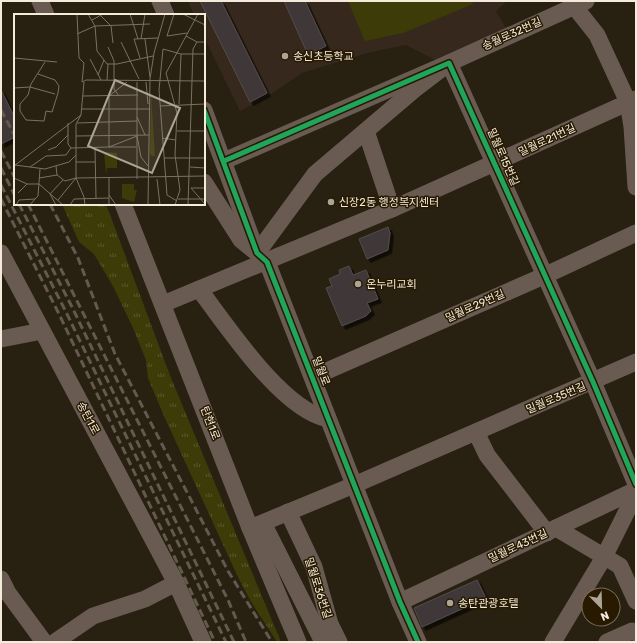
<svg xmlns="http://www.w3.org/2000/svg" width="637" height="643" viewBox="0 0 637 643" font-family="Rubik,'Noto Sans KR',sans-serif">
<defs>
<pattern id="grass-tufts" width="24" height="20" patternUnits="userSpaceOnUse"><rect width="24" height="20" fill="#3d3c09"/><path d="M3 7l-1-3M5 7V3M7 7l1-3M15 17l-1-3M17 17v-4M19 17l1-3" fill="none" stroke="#5a582c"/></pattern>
<filter id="shadow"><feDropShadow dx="3.5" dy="3.5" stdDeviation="0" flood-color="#0009"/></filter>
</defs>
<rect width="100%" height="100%" fill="#282011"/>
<!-- education -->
<polygon fill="#37281d" points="188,1 507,1 496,11 507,30 437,61 406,45 371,52 302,73 271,94 240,111 204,37 204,15 194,15"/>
<!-- grass -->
<polygon fill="url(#grass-tufts)" points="62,204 106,204 171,378 281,642 277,642 250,600 237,575 164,416 148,378 146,360 133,328 114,288 94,254 79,242"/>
<!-- garden -->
<polygon fill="#3d3c09" points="348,1 472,1 473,4 403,33 365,41"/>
<!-- building -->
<g fill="#403938" stroke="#524b4a" filter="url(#shadow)">
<polygon points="200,1 221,1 267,93 250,102"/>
<polygon points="284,1 305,1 326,46 308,55"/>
<polygon points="1,90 15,118 15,137 1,144"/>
<polygon points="388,227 390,233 388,250 367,259 359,239"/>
<polygon points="349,266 353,275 366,270 378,299 367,303 371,311 366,316 342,326 326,288 332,286 329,279 340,274 339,270"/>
<polygon points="477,580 486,598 422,627 414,608"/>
</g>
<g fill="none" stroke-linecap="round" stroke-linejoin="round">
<!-- minor -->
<g stroke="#695b52" stroke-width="17">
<polyline points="40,1 46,15"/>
<polyline points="160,1 166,15"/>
<polyline points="574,6 597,35 628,102 632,127 636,187"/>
<polyline points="204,110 257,253 267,262 400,602 418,642"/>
<polyline points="366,131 392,209"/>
<polyline points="224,161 449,63 593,382 636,484"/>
<polyline points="204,182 241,240 257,253 315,174 415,89 449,63 586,1"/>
<polyline points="123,204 250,528 298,642"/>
<polyline points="1,253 176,583 203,642"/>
<path d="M199,289c28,37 83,121 129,130"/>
<polyline points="163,304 392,209 636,99"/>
<polyline points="1,339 42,331"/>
<polyline points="313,377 546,275 636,233"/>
<polyline points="476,432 487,455 547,533"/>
<polyline points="288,512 314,567 330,624 339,642"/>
<polyline points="263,523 323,642"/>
<polyline points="250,528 354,485 636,362"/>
<polyline points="556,528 620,566 636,601"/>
<polyline points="1,579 8,593 44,642"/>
<polyline points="400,602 636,490"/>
<polyline points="55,642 93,616 145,599 176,583"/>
<polyline points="553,642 604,557 636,493"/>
<polyline points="607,642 632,631 636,633"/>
</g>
<!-- rail -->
<g stroke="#63594e" stroke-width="3" stroke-dasharray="8 4" stroke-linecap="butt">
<polyline points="1,110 15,136"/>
<polyline points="1,151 15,178"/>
<polyline points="1,168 15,196"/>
<polyline points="1,185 65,310 226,642"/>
<polyline points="1,199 59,314 215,642"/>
<polyline points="19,204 72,307 234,642"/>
<polyline points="28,204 228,600 246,642"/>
<polyline points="50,204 78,258 115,354 228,571 272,642"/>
</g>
<!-- cycleway casing -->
<g stroke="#271a01" stroke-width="8">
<g id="cycleway">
<polyline points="204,110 257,253 267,262 400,602 418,642"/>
<polyline points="224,161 449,63 593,382 636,484"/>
</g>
</g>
<!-- cycleway -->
<use href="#cycleway" stroke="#20a55d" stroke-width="5"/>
</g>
<!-- markers -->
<g fill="#ada494" stroke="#271a01" stroke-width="1.5">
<circle cx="285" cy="56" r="4"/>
<circle cx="331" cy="202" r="4"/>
<circle cx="358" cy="284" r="4"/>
<circle cx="450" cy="603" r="4"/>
</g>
<g text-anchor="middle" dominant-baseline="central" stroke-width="3" stroke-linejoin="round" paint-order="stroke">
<!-- street labels -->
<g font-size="11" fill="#f4ebdb" stroke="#271a01">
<text transform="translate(512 34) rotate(-24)">송월로32번길</text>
<text transform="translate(547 140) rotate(-25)">밀월로21번길</text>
<text transform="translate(503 157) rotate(66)">밀월로15번길</text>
<text transform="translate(475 306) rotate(-24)">밀월로29번길</text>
<text transform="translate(321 371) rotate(69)">밀월로</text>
<text transform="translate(556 398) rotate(-23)">밀월로35번길</text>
<text transform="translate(88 418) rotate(62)">송탄1로</text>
<text transform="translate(210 423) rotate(69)">탄현1로</text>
<text transform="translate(518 546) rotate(-25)">밀월로43번길</text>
<text transform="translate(318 588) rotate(72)">밀월로36번길</text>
</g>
<!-- poi labels -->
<g font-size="11" fill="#f4ebdb" stroke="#271a01" text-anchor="start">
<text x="293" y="56">송신초등학교</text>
<text x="339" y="202">신장2동 행정복지센터</text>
<text x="366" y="284">온누리교회</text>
<text x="458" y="603">송탄관광호텔</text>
</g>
</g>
<!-- overview -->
<g transform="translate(14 14)">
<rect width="191" height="191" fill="#282011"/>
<path d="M137,80l4,62h-3l-2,-2z" fill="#3d3c09"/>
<path d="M90,138l13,1v15h-10l-1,6zM108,170h12v6h3l-3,12 -12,-4z" fill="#3d3c09"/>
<path fill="none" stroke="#7a7162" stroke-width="1" d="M63,0l2,44 5,5 -2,19 4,-2 119,1M74,0l7,12 2,25 10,13h10l36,-8M85,0l12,12 2,17M116,0l8,25M160,0l-7,22 20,-3M169,0l22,11M78,6l11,-6M63,20l18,-8 55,-2M172,22l11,6h8M127,25l4,-25M131,25l5,38M107,28l18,37M94,33l6,14v28l5,7M167,40h24M0,44l43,4M126,44l-6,-19 24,-1M76,45l11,21M24,60l17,6 4,6 -1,7 -6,19 -6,-1 -2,10 -18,-1 -6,-9v-7l8,-9 3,-11 14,-22M84,61l6,-15M93,66l1,-16M113,68l-18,14v51h27M132,68l2,22M0,74l16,-1 25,7M69,82l55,-1M165,90l2,-50M146,92l45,-2M68,95h68M123,103l8,18M54,109v21l3,4M63,109l60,-2M163,117h28M62,122l73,-1M148,124l14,2M57,134l38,-1 28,-11 4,21 7,9M81,134l1,50M34,136l8,-3 12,-12M150,144h41M62,148h19M1,151l30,4 24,-7 7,-7M0,152l67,-51 3,-33M42,152l1,9 8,6 11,-3 129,-2M16,153l16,-11 20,-1 5,-7M176,153l15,1M0,164l13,6h12l24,21M25,164l18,-3M62,164l8,19 1,8M123,165v-97M143,165l3,26M177,174l14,16M177,174h14M4,179l9,-9M36,180l13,-14M36,180l6,11M95,181l7,10M21,185l3,-3 2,-27M164,185h27M44,186l18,-22v-54l5,-9M163,187l-10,-6 -8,-105 4,-41 18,5M2,191l3,-5 16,-1 -5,6M56,191l4,-6 35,-1M95,191v-27M134,191l2,-126 4,-26 11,-39M161,191l5,-15 -5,-35 2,-42 -11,-40 32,-59M174,191l5,-156 4,-7"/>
<path fill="#ada494" fill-opacity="0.15" stroke="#ada494" stroke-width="2" d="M101,66l65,28 -28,65 -64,-27z"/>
<rect width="191" height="191" fill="none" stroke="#f4ebdb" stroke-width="2"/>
</g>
<!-- border -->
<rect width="637" height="643" fill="none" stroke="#f4ebdb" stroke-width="4"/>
<!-- north arrow -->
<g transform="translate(601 607) rotate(157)"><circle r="19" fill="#271a01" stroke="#796e58"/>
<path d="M0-3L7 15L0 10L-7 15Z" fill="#ada494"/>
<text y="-6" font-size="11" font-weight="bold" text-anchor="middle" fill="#f4ebdb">N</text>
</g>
</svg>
